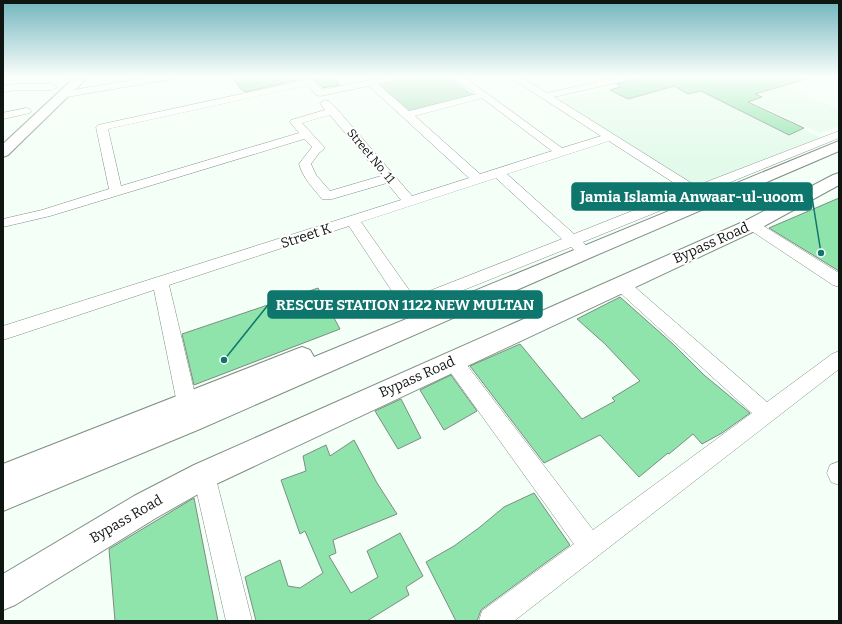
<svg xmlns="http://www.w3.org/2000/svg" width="842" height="624" viewBox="0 0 842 624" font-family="Bitter,serif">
<rect width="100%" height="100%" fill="#f4fff7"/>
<!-- built -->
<polygon fill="#e2fae9" points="656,76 759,76 839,109 839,126 820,133 706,82 828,141 702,190 557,101"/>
<!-- green -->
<polygon fill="#aadeba" points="414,76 449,76 474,95 408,112 378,84"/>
<!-- building -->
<g fill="#8fe4ab" stroke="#7d8c81">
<polygon points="231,76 332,76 340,85 323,88 314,79 309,77 245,92 242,90"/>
<polygon points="639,76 805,76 806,79 755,94 762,97 748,102 804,128 789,135 701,91 688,94 674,86 628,99 610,90 621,87 617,84 637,79"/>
<polygon points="839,198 839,271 769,228"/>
<polygon points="318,288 340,329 194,385 182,334"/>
<polygon points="620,297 673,344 704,375 750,413 722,433 702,444 693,434 669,454 668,453 639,477 600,435 544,463 470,366 520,344 582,419 615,401 612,398 640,381 605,344 577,319"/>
<polygon points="451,375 477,411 444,430 420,390"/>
<polygon points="401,399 421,438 398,449 375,411"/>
<polygon points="354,440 377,483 397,514 333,540 336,553 329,556 351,593 378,577 367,551 400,533 423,576 406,587 409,595 367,621 256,621 245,577 280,560 288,586 300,588 323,573 305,531 300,534 281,480 306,471 303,456 326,445 330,456"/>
<polygon points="534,493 570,545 481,610 477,621 456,621 426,562 454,546 480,527 504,507"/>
<polygon points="194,498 218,621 115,621 109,549"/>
</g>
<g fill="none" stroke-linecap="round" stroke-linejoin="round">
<!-- minor casing -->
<g stroke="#808f84" stroke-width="1">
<g id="minor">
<polygon points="158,76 177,76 172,79 61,98 56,95 61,92"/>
<path d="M390,76h16l-2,2 -26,6 31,27 67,-17 -23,-18h10l99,72 39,-12 -90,-58 -1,-2h10l27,17 77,-17h14l-1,2 -83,19 142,89 143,-55v7l-256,104 5,6 -2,4c-7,1 -10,0 -15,-5l-150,60 3,5 -3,5 -6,1 -6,-1 -60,-91 -180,59 28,118 -3,6 -7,3 -7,-3 -3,-6 -23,-113 -151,50v-14l398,-126 -14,-17 -55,16h-10c-9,-11 -19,-21 -23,-35l13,-17 -8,-8 -254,77 -47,11v-8l39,-9 67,-21 -13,-62 2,-2 212,-46 3,1 9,10zM308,85l8,10 4,1 49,-10 100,92 -57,18 -75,-87 -8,-8 -4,-1 -5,3 5,7 -34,10 -1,2 9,11 -178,53 -13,-57zM482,98l70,53 -72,23 -65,-58zM330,115l51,61 -51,15 -14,-16 -5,-11 8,-11 6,-5 -23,-25zM609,141l76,49 -111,44 -67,-60zM496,178l66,61 -148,58 -53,-75z"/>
<polygon points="16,84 52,84 57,87 52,90 16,90 3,92 3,86"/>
<polygon points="26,108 30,109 31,111 30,113 3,119 3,113"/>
<polygon points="752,221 757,222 839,273 839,287 833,285 747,228 745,225 747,222"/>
<polygon points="622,279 628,281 767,402 832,354 839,351 839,369 514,621 479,621 482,611 574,544 446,366 444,361 446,356 453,353 460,356 593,530 752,413 616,289 614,285 616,281"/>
<polygon points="838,462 839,463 839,485 831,482 827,473 830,465"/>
<polygon points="204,464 212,467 215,475 252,621 226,621 193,475 196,467"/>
</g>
</g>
<!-- major casing -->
<g stroke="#808f84" stroke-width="2">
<g id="major">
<polygon points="76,76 89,76 8,155 3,157 3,144"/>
<polygon points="839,141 839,151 592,257 200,429 3,511 3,464 294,350 302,347 310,350 314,357"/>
<polygon points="839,173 839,185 759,229 214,485 156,518 15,605 3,610 3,574 134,496 194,465 745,221 833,175"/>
</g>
</g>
<!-- minor -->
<use href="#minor" fill="#fff" fill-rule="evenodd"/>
<!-- major -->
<use href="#major" fill="#fff" fill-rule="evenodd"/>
</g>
<!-- sky -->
<linearGradient id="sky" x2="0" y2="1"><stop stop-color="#72b5be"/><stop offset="0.47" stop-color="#fafffb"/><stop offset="1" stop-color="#fafffb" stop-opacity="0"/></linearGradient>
<rect width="842" height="163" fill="url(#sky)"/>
<g text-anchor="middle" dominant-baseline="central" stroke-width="4" stroke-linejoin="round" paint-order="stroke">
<!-- far-street labels -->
<g font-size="12" fill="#0f1511" stroke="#fff">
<text transform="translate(371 156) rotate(50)">Street No. 11</text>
</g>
<!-- street labels -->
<g font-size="14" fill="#0f1511" stroke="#fff">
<text transform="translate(306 236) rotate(-18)">Street K</text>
<text transform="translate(711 243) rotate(-24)">Bypass Road</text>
<text transform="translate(417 377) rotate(-24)">Bypass Road</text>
<text transform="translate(126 519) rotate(-30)">Bypass Road</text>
</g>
</g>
<!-- callouts -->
<path fill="none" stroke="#0f766e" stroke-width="1.5" d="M821 253L812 197M224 360L268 305"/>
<g fill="#0f766e" stroke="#fff" stroke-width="1.5">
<circle cx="821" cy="253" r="4"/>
<circle cx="224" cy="360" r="4"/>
</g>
<g fill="#0f766e" stroke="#0f766e" stroke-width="1.5">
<rect x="572" y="183" width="240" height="27" rx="4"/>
<rect x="268" y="291" width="274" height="27" rx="4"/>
</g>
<g font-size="15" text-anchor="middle" font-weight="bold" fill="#fff">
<text x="692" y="202">Jamia Islamia Anwaar-ul-uoom</text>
<text x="405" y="310">RESCUE STATION 1122 NEW MULTAN</text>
</g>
<!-- border -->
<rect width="842" height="624" fill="none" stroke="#0f1511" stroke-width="8"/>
</svg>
